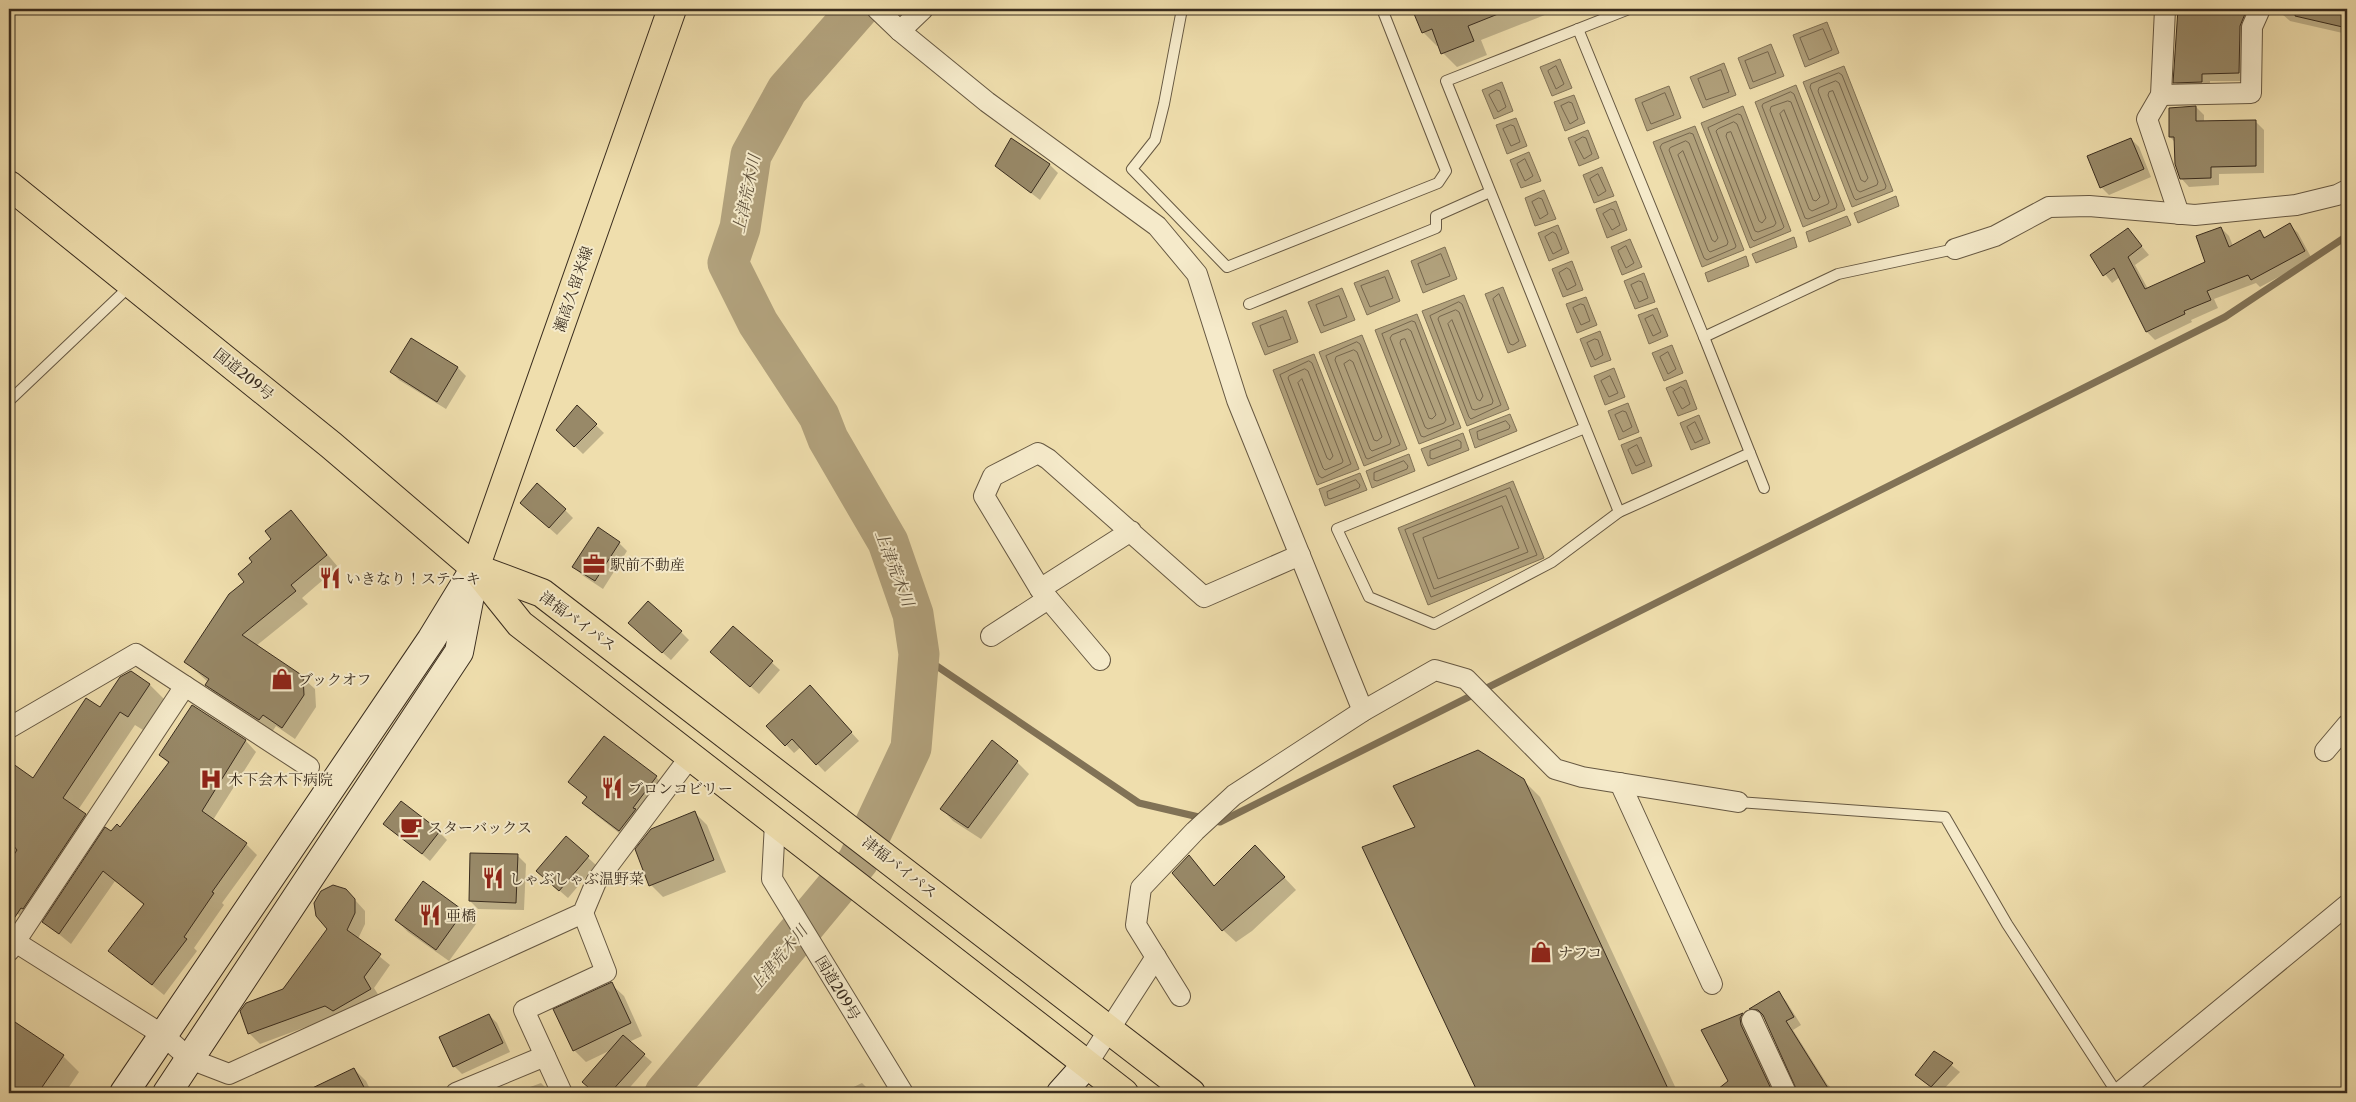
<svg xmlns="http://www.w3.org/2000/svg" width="2356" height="1102" viewBox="0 0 2356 1102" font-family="'Libre Caslon Text','Noto Serif JP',serif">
<rect width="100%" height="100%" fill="#efdead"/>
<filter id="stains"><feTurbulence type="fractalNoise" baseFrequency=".004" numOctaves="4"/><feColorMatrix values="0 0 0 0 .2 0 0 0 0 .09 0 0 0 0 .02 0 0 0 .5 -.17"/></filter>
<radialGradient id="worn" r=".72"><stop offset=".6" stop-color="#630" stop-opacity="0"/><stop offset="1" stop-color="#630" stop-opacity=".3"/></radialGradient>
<!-- water -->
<g fill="#b1a17c" stroke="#817256">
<polygon points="1827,22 1839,53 1805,67 1793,35"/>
<polygon points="1771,44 1784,76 1750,89 1738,58"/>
<polygon points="1560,59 1572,88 1552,96 1540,67"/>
<polygon points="1724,63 1736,95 1703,108 1690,77"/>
<polygon points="1844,66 1893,191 1852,207 1803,82"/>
<polygon points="1502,82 1513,111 1494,119 1482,90"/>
<polygon points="1796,85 1845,210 1803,227 1755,102"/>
<polygon points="1669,86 1681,118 1647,131 1635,99"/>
<polygon points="1574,95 1585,123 1565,131 1554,102"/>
<polygon points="1743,106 1791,231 1750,248 1701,123"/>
<polygon points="1516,118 1527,146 1507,154 1496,125"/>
<polygon points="1695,126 1744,250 1702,267 1653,142"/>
<polygon points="1588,130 1599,158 1579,166 1568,138"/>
<polygon points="1529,152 1541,181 1521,188 1510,160"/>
<polygon points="1602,167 1614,196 1594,203 1583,175"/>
<polygon points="1544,190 1556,219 1535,226 1525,198"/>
<polygon points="1896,196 1899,206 1858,223 1854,213"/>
<polygon points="1616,201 1627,230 1607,238 1596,209"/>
<polygon points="1847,216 1851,225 1809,242 1806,232"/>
<polygon points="1558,225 1569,253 1549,261 1538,233"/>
<polygon points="1794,237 1797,247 1756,263 1752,254"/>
<polygon points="1630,239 1642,267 1622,275 1611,247"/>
<polygon points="1445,247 1457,279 1423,293 1411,261"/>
<polygon points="1746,256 1749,266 1708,282 1705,273"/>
<polygon points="1572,261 1583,290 1563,297 1552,269"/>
<polygon points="1388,270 1400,301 1367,315 1354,283"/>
<polygon points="1644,273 1655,302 1635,309 1624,281"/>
<polygon points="1503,287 1526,346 1508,353 1485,294"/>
<polygon points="1342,288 1355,320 1321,333 1308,302"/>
<polygon points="1464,295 1509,409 1467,426 1422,311"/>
<polygon points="1586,297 1597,325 1577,333 1566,304"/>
<polygon points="1657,308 1668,336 1649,344 1638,315"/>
<polygon points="1286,310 1298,342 1265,355 1252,323"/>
<polygon points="1417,314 1461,428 1419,444 1375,330"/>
<polygon points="1600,331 1611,360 1591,367 1580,339"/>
<polygon points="1362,335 1407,449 1364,466 1319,352"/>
<polygon points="1672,345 1683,373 1664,381 1652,353"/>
<polygon points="1314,354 1359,469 1317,485 1273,370"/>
<polygon points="1614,368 1625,397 1605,405 1594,376"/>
<polygon points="1686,380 1697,409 1678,416 1666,388"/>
<polygon points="1628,403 1639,432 1619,440 1608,411"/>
<polygon points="1510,414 1517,431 1475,448 1469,430"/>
<polygon points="1699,415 1710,443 1691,450 1680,423"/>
<polygon points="1463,433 1469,450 1428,466 1421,449"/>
<polygon points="1641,437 1652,466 1632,474 1621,445"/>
<polygon points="1409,454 1415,471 1372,488 1366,471"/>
<polygon points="1360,473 1367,490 1325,506 1319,489"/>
<polygon points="1513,481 1544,558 1428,605 1398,528"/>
</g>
<!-- shadow -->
<g fill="#0003">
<polygon points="1414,9 1560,9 1481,40 1487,55 1457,67 1443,53 1440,46 1437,46 1423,32"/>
<polygon points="2180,9 2259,9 2247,81 2210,81 2210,90 2183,90 2175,82"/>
<polygon points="2283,9 2347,9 2347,34 2290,21 2282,14"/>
<polygon points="2196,107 2204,115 2204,122 2256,122 2264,130 2264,173 2219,174 2219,185 2189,187 2181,178 2175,142 2170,137"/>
<polygon points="2131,139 2139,147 2151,177 2109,195 2101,187"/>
<polygon points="1011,140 1050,165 1058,173 1040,200 996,166"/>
<polygon points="2290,225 2298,233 2312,259 2260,287 2256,283 2214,299 2218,308 2191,320 2192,322 2155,340 2147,332 2120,277 2112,283 2091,256 2128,230 2149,255 2135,265 2148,289 2207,263 2221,228 2229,236 2233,246 2260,232 2266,238"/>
<polygon points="411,340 458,368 466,376 446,409 399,380 391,372"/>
<polygon points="577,407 604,433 583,454 558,430"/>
<polygon points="565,510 573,518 557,535 530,511"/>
<polygon points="291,511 338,567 302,598 308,604 256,646 302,677 315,689 316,707 295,739 276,726 272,732 219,697 206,685 208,682 186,662 246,582 254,563 273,539"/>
<polygon points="619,543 627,551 603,589 582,575 574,567"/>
<polygon points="733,627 780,670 759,694 720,660"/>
<polygon points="638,631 681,632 689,640 671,660"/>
<polygon points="149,684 164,699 143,730 135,725 78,810 100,829 34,925 9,908 9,763 33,779 100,709"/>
<polygon points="818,695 859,741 825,772 801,747 794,753 768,726"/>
<polygon points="192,706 246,741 256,752 213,820 246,844 257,855 222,903 224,905 194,948 197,951 164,995 110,951 145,906 115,881 71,944 44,922 111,833 120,829 169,764 160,755"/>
<polygon points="605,738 656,777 668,790 632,843 596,815 584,803 587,798 570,782"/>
<polygon points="1017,762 1029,774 981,839 953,821 941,808"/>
<polygon points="1523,780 1540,797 1678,1093 1479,1093 1364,848 1417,828"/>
<polygon points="695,813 707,825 726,872 663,897 651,885"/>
<polygon points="385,823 439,832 447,840 430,861"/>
<polygon points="566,838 596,865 568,898 546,879"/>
<polygon points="518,856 526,864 524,910 478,909 470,901"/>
<polygon points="1189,857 1215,887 1267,859 1296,890 1252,931 1236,942 1223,930"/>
<polygon points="423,882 464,912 476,924 449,961 408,932 396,920"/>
<polygon points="346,890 365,911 365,924 358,939 390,965 374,988 381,999 260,1044 249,1033 328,929"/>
<polygon points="611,984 624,996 642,1036 629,1042 652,1062 625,1093 596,1093 591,1090 611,1050 586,1062 574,1050"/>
<polygon points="1778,993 1786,1001 1801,1025 1793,1030 1827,1084 1837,1093 1801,1093 1765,1017 1759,1016 1751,1009"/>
<polygon points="1742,1014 1750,1022 1776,1093 1734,1093 1727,1084 1729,1082 1703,1031"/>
<polygon points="489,1015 497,1023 510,1052 462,1074 454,1066"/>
<polygon points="9,1019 63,1056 79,1072 65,1093 9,1093"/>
<polygon points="1935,1052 1960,1072 1940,1093 1917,1074"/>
<polygon points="354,1069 366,1081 372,1093 305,1093"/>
<polygon points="541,1083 551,1093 514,1093"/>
<polygon points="862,1083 872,1093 841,1093"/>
<polygon points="1982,1087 1989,1093 1976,1093"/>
</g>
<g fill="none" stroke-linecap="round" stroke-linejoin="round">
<!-- shore -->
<g stroke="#75664d" stroke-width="1">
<polygon points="1823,29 1832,50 1809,60 1800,38"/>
<polygon points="1768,52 1776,73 1753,82 1745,61"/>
<polygon points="1556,66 1564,84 1556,89 1548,71"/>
<polygon points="1721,70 1729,92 1706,100 1698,79"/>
<polygon points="1839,73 1842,75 1886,186 1885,189 1856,200 1854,198 1810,87 1811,84"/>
<polygon points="1836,81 1839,83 1878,182 1877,185 1860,192 1857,190 1818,91 1819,88"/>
<polygon points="1497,90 1500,91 1506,107 1498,112 1489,95"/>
<polygon points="1833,91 1868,178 1865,182 1861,180 1828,95 1829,92"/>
<polygon points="1791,92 1794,94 1837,205 1836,208 1808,219 1805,218 1762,106 1763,104"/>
<polygon points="1665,93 1674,115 1651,124 1642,103"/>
<polygon points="1788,101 1791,102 1829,202 1828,204 1812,211 1809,209 1770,110 1771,107"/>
<polygon points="1569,102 1572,103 1578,119 1570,124 1561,106"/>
<polygon points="1784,110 1820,197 1816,201 1813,200 1780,114"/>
<polygon points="1738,114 1741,115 1784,227 1782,229 1754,241 1752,239 1708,128"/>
<polygon points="1734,122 1737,124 1776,223 1774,226 1758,232 1755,231 1716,131 1718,129"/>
<polygon points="1511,125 1514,126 1520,142 1511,146 1503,129"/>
<polygon points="1731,132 1766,218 1762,223 1759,221 1726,136 1727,133"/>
<polygon points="1690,133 1693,134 1736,246 1735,248 1707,260 1704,258 1660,147 1662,144"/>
<polygon points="1583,137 1586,138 1592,154 1584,159 1575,142"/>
<polygon points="1686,141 1689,143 1728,242 1727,245 1710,252 1708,250 1669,150 1670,148"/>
<polygon points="1683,151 1718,238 1715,242 1712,240 1678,155"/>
<polygon points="1525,159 1533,176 1525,181 1517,164"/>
<polygon points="1598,174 1606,191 1598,196 1590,179"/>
<polygon points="1539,198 1542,199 1548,214 1540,219 1532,202"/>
<polygon points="1611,209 1614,210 1620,225 1612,230 1603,214"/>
<polygon points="1553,232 1556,234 1562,249 1553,254 1545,237"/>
<polygon points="1626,246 1634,263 1626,268 1618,251"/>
<polygon points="1441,254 1450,276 1426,285 1418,264"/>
<polygon points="1567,268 1570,270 1576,285 1567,290 1559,273"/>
<polygon points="1385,277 1393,298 1370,307 1361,286"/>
<polygon points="1639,281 1642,282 1648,298 1639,302 1631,285"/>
<polygon points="1499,294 1519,341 1513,345 1510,344 1493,299"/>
<polygon points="1339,296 1347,317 1324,326 1316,305"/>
<polygon points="1459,302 1462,304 1501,405 1471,419 1469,417 1430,316"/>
<polygon points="1581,304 1584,305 1590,321 1581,325 1573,308"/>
<polygon points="1456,310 1459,312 1493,401 1492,404 1475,410 1472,409 1438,319 1439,317"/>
<polygon points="1653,315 1661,332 1653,336 1645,319"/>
<polygon points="1283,317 1291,339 1268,347 1260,326"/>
<polygon points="1452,320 1483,396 1480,401 1477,399 1448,324"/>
<polygon points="1412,321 1415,322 1454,424 1424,437 1421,436 1382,334"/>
<polygon points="1408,329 1411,331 1446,420 1444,423 1428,429 1425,427 1390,338 1392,335"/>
<polygon points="1405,339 1436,415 1432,419 1429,418 1400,343 1401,340"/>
<polygon points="1595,339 1598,340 1603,355 1595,360 1587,343"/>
<polygon points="1357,342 1360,344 1400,445 1368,459 1366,458 1326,356"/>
<polygon points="1354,350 1357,352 1391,441 1390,444 1372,451 1370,449 1335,360 1336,357"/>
<polygon points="1668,352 1676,369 1668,374 1660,357"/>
<polygon points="1350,360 1353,362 1382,437 1377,441 1374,440 1344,364"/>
<polygon points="1309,361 1312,363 1351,464 1322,478 1319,476 1280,375"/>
<polygon points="1305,369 1308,371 1343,461 1342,463 1325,470 1323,468 1288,378 1289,376"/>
<polygon points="1610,376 1618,393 1609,397 1601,381"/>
<polygon points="1302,379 1333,456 1330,460 1327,458 1298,383"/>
<polygon points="1681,387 1684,389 1690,404 1682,409 1673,392"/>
<polygon points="1623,411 1626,412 1632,427 1623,432 1615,415"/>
<polygon points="1506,421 1510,426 1509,429 1480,440 1478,439 1477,432"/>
<polygon points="1695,422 1703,439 1695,443 1687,427"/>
<polygon points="1458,440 1461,442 1461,448 1433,459 1430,458 1430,451"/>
<polygon points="1637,445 1645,462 1636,466 1628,450"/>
<polygon points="1404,461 1408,466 1407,469 1377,481 1374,480 1374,473"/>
<polygon points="1356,480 1360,485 1359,488 1330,499 1328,498 1327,492"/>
<polygon points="1510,488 1537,555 1431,597 1405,530"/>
<polygon points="1506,496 1528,552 1434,589 1413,534"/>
<polygon points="1502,506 1519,548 1438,579 1423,538"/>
</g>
<!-- stream -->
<polyline stroke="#817256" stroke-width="7" points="919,654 1139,803 1220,822 2225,317 2347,236"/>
<!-- river -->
<polyline stroke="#b1a17c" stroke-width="41" points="665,1093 858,861 911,748 919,654 913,614 888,542 828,439 819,416 758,323 728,263 740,228 751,155 787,90 858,9"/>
</g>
<!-- building -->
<g fill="#988968" stroke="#392c1e">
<polygon points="1412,9 1508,9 1508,10 1468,26 1474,41 1441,54 1432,29 1422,33"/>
<polygon points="2178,9 2247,9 2240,26 2239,73 2202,74 2202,82 2173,83"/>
<polygon points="2296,9 2347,9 2347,28 2295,16"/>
<polygon points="2196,106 2196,121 2256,120 2256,166 2211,167 2211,178 2180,179 2175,164 2174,137 2169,137 2169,108"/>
<polygon points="1011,138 1050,164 1031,193 995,166"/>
<polygon points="2131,138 2144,169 2100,188 2087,156"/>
<polygon points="2290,223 2305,251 2251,280 2248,275 2207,291 2211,300 2184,311 2185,314 2146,332 2114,268 2103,276 2090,255 2128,228 2142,246 2128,257 2145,289 2205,262 2196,236 2221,227 2229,247 2260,230 2264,238"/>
<polygon points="411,338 458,367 437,402 390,372"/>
<polygon points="577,405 597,424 574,447 556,430"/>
<polygon points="537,483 566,509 549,528 520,503"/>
<polygon points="291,510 327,555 291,585 296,591 242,635 303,676 304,695 282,728 263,715 259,720 205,685 209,679 184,662 229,594 244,582 238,574 252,562 249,558 271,539 265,531"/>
<polygon points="598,527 620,542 595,581 572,567"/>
<polygon points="648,601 682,631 662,653 628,623"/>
<polygon points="733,626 773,661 750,687 710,652"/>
<polygon points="131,671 150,684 128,717 120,712 63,798 86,814 23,909 21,908 9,926 9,862 17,850 9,840 9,761 33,778 86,698 100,707 120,677"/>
<polygon points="810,685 852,732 816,765 792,739 785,746 766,726"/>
<polygon points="192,705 246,740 202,811 247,843 212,892 214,893 184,937 187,939 152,985 108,951 144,904 103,871 59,934 42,922 105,827 111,831 117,824 120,827 169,762 159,755"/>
<polygon points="604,736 657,776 633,808 636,809 619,831 582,803 587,797 568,782"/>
<polygon points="992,740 1018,761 968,828 940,809"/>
<polygon points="1478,750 1524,779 1670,1093 1478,1093 1362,847 1415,827 1393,786"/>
<polygon points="401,801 440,831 422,854 383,824"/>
<polygon points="695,811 714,860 649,886 635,849 651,829"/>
<polygon points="566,836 589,856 559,891 536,871"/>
<polygon points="1255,845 1285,877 1222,931 1172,873 1189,855 1214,886"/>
<polygon points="470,853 518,854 516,903 469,901"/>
<polygon points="423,881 464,911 436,950 395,920"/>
<polygon points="333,885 346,889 355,899 355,913 347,930 381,954 364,977 371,989 333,1011 325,1006 248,1034 240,1011 246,1003 283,989 327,929 316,916 314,903 321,891"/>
<polygon points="612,982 631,1023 573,1051 553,1009"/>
<polygon points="1779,991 1794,1017 1786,1021 1831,1093 1798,1093 1763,1015 1758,1010 1749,1009"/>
<polygon points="1743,1013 1740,1018 1741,1025 1773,1093 1713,1093 1728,1081 1701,1030"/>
<polygon points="489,1014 503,1043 453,1067 439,1037"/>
<polygon points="9,1018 64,1055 38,1093 9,1093"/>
<polygon points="623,1035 645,1054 610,1093 595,1093 582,1082"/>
<polygon points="1934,1051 1953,1063 1931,1087 1915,1075"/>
<polygon points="354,1068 367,1093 302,1093"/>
</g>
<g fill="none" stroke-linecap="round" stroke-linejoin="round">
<!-- lane casing -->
<g stroke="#665842" stroke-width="12">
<g id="lane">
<polyline points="1182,9 1164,104 1155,140 1132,169 1227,267 1438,183 1446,171 1382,9"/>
<polyline points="1578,29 1704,337 1838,274 1955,249"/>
<polyline points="1249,304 1436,228 1436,216 1490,192"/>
<polyline points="1704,337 1764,488"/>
<polyline points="9,401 131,285"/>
<polyline points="1585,428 1337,529 1369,597 1434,624 1552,562 1619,512 1750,453"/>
<polyline points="1619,512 1446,81 1629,9"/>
<polyline points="1738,802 1945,817 2007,924 2117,1093"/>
</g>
</g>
<!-- street casing -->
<g stroke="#665842" stroke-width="22">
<g id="street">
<polyline points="877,9 900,31"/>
<polyline points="923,9 900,31 987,102 1157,226 1197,274 1237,400 1363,711"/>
<polyline points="2165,9 2161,95 2147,119 2179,214"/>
<polyline points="2161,95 2251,93 2252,27 2260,9"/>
<polyline points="1955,249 1995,236 2049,207 2089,206 2195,215 2296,205 2337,195 2347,190"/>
<polyline points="1131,531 1040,589 984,496 993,476 1038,453 1048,459 1204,597 1300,555"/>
<polyline points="1040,589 1100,660"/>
<polyline points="991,636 1048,599"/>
<polyline points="9,728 136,654 309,767"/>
<polyline points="2325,751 2347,725"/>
<polyline points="1620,783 1712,984"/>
<polyline points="775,823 772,879 903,1093"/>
<polyline points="9,938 163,1035 190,1059 229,1074 583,913 596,882 690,757"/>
<polyline points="9,951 185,686"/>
<polyline points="1180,996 1136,925 1141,888 1195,831 1234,795 1363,711 1435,670 1466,679 1555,769 1582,777 1738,802"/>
<polyline points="1752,1020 1786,1093"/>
<polyline points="1087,1064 1156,957"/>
<polyline points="456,1093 545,1056"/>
<polyline points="562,1093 524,1010 606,972 583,913"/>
<polyline points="2119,1093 2347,905"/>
</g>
</g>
<!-- secondary casing -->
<g stroke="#392c1e" stroke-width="30">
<g id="secondary">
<polyline points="124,1093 431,640 475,568"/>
<polyline points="167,1093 459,652 472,585"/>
<polyline points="1061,1093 1087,1064"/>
</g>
</g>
<!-- primary casing -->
<g stroke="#392c1e" stroke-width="30">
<polyline id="primary" points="475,568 672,9"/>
</g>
<!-- highway casing -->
<g stroke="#392c1e" stroke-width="30">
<g id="highway">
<polyline points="9,185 331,445 475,568 520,624 1124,1093"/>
<polyline points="475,568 542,593 1191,1093"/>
</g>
</g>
<!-- lane -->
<use href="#lane" stroke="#f5eaca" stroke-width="10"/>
<!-- street -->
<use href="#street" stroke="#f5eaca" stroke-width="20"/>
<!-- secondary -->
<use href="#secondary" stroke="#f5eaca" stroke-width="28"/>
<!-- primary -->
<use href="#primary" stroke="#efdead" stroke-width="28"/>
<!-- highway -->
<use href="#highway" stroke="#efdead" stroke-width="28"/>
</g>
<!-- icons -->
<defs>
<g id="office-bare" transform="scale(1.725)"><path d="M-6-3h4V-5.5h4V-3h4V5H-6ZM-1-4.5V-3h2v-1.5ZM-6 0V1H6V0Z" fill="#8f2418" stroke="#f5eaca" stroke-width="2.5" paint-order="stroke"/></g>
<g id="restaurant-bare" transform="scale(1.725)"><path d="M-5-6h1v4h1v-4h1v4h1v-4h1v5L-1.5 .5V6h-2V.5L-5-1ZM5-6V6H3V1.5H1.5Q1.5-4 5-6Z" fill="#8f2418" stroke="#f5eaca" stroke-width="2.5" paint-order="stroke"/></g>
<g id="shop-bare" transform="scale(1.725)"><path d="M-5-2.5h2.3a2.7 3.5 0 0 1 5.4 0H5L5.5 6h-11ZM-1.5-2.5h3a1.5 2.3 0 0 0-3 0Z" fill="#8f2418" stroke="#f5eaca" stroke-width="2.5" paint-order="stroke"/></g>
<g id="hospital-bare" transform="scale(1.725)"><path d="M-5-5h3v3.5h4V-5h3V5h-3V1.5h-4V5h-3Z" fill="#8f2418" stroke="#f5eaca" stroke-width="2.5" paint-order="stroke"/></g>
<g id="cafe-bare" transform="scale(1.725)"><path d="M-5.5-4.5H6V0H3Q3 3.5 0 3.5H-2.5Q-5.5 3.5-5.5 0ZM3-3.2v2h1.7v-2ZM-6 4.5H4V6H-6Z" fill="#8f2418" stroke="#f5eaca" stroke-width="2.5" paint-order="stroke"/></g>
</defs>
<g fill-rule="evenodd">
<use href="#office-bare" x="594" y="564"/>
<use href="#restaurant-bare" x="330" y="578"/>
<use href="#shop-bare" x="282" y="679"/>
<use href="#hospital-bare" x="211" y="779"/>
<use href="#restaurant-bare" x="612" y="788"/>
<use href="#cafe-bare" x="411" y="827"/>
<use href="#restaurant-bare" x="493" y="878"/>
<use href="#restaurant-bare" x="430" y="915"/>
<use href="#shop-bare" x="1541" y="952"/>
</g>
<g text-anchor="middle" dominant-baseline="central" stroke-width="4" stroke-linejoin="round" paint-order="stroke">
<!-- street labels -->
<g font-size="15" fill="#392c1e" stroke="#f5eaca">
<text transform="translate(573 289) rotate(-71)">瀬高久留米線</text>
<text transform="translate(244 374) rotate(39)">国道209号</text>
<text transform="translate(578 621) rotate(36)">津福バイパス</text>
<text transform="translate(900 867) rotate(38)">津福バイパス</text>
<text transform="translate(838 988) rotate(59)">国道209号</text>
</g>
<!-- poi labels -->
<g font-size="15" fill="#392c1e" stroke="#f5eaca" text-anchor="start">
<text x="610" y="564">駅前不動産</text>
<text x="346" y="578">いきなり！ステーキ</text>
<text x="298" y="679">ブックオフ</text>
<text x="228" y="779">木下会木下病院</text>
<text x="628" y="788">ブロンコビリー</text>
<text x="428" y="827">スターバックス</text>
<text x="509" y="878">しゃぶしゃぶ温野菜</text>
<text x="446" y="915">亜橋</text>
<text x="1558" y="952">ナフコ</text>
</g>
<!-- water labels -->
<g font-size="16" font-style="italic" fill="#5d4f3a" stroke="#f5eaca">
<text transform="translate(746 194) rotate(-78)">上津荒木川</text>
<text transform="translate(895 568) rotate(69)">上津荒木川</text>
<text transform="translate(778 958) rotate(-50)">上津荒木川</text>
</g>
</g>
<!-- margin -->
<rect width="2356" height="1102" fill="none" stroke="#efdead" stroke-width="30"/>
<rect x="10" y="10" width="2336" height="1082" fill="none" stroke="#392c1e" stroke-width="2.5"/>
<rect x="15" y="15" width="2326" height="1072" fill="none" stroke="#392c1e"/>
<rect width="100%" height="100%" filter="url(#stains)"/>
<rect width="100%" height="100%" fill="url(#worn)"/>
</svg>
